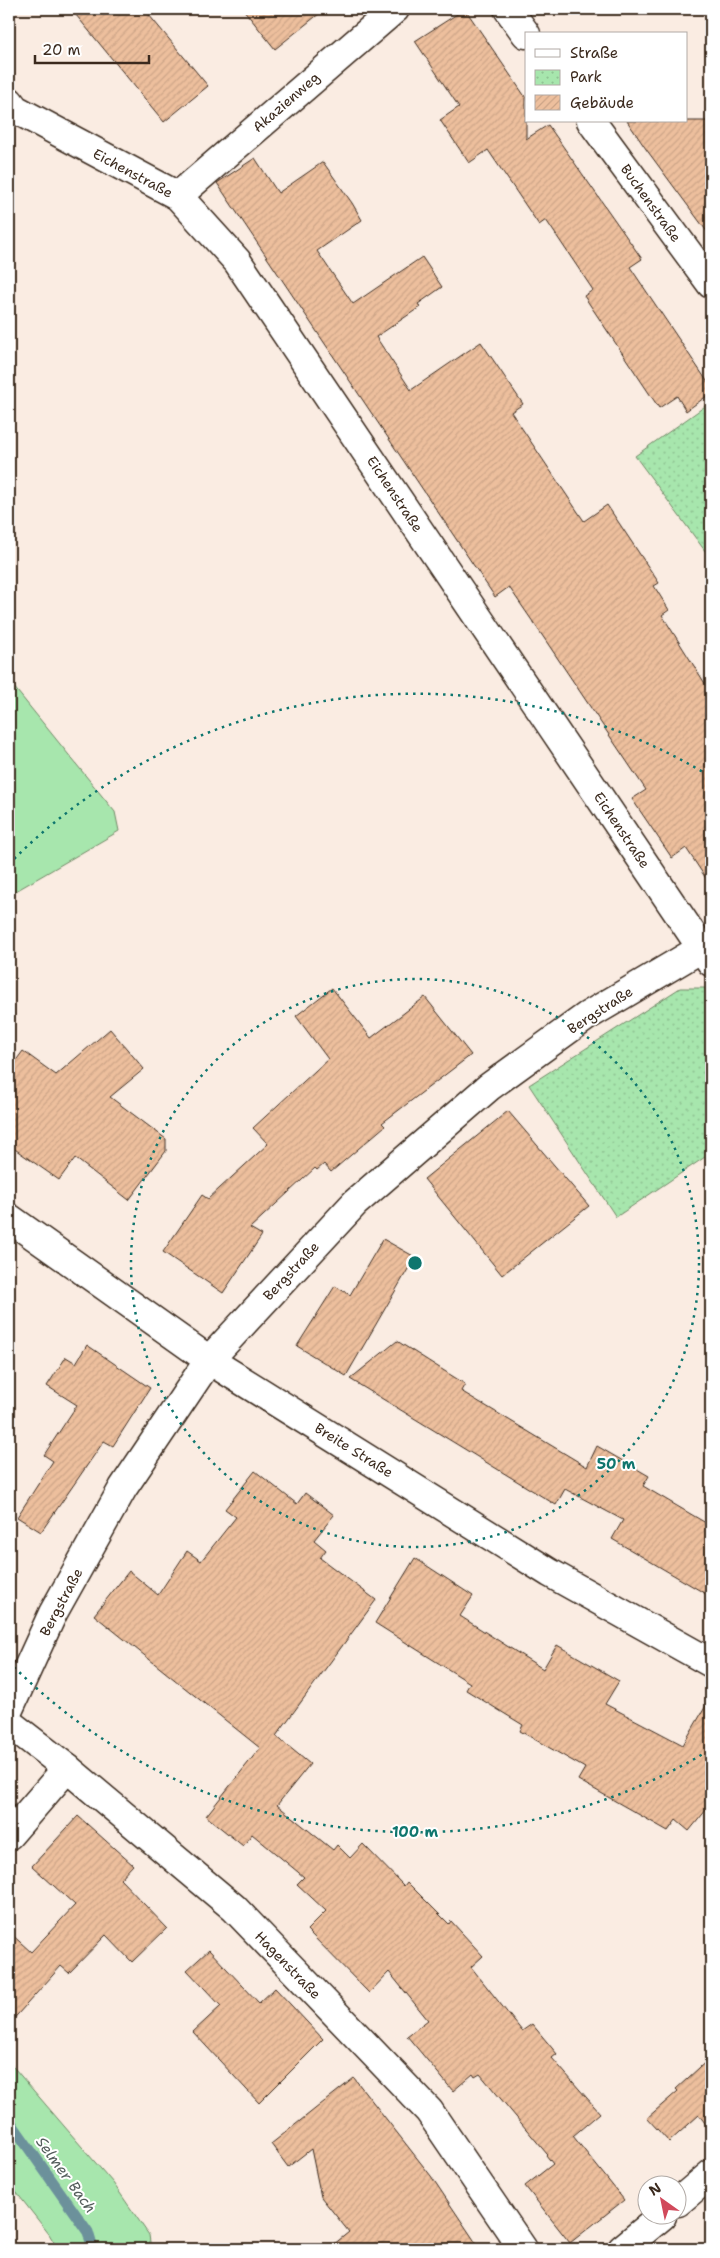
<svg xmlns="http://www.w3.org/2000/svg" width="720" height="2258" viewBox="0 0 720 2258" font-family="'Shantell Sans',sans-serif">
<defs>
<pattern id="park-dots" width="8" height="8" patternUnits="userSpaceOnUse" patternTransform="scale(1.25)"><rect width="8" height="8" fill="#a7e6ad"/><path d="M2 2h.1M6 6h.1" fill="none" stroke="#91c594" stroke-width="1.8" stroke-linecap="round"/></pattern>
<pattern id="building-hatch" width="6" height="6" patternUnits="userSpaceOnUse" patternTransform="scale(1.25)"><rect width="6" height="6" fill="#edbf9d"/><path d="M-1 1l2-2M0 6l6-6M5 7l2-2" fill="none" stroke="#cca487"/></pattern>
</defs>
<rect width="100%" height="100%" fill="#faece2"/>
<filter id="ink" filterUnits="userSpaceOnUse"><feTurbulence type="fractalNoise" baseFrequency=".02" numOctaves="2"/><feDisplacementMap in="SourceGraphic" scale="10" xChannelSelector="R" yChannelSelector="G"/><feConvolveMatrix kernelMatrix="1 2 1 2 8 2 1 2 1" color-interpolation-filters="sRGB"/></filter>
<g filter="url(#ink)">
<!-- green -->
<g fill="#a7e6ad" stroke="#718866">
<polygon points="9,681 115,812 119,831 9,895"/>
<polygon points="9,2062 113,2183 149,2235 151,2249 58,2249 49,2234 9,2183"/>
</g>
<!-- park -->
<g fill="url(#park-dots)" stroke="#718866">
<polygon points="711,402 711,559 635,456"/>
<polygon points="680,988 705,988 711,998 711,1153 616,1217 529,1085"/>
</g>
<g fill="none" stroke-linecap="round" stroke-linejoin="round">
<!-- stream -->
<polyline stroke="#6c919b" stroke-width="11" points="9,2120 88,2232 93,2249"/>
</g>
<!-- building -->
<g fill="url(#building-hatch)" stroke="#3b2a1e">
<polygon points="71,9 144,9 208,86 164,122"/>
<polygon points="243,9 325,9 275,49"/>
<polygon points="465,9 526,98 526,139 548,125 642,259 630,267 711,387 711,393 686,411 677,396 659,408 584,296 593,290 546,220 539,225 488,150 469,163 440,120 459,107 415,41"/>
<polygon points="627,121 711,121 711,237 646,149"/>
<polygon points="255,158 278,193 323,162 352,203 362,220 317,251 353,304 422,257 442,287 418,304 420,307 376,337 411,390 481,342 523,404 511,412 584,521 607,505 659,583 654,586 669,610 662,615 711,693 711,886 686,848 672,858 632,799 646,790 544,638 509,587 495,597 217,183"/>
<polygon points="332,988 371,1038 425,997 471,1055 382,1123 385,1126 331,1172 324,1164 317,1170 315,1168 250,1228 262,1235 223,1293 163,1252 202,1195 208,1199 268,1144 253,1128 328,1059 296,1016"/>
<polygon points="110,1029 144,1069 110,1097 166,1139 166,1151 129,1200 75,1158 59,1180 9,1145 9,1070 23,1051 56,1075"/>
<polygon points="508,1111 589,1206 502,1275 424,1179"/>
<polygon points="383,1239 415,1257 346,1376 297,1346 335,1286 350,1295"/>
<polygon points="397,1341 465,1384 461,1391 587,1467 597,1446 649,1476 643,1486 711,1526 711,1597 612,1539 623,1520 565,1489 556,1505 350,1379"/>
<polygon points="87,1345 150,1388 113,1446 104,1441 41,1532 17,1517 53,1461 44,1455 77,1405 47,1386 66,1357 76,1363"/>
<polygon points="255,1471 297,1504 305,1493 334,1515 314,1540 326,1550 320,1558 376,1600 276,1736 310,1764 277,1805 333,1850 337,1845 350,1858 363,1844 404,1886 407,1882 449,1924 451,1921 483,1956 471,1967 522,2031 532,2024 557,2054 552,2058 600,2113 573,2136 624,2200 570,2243 525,2186 553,2164 546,2155 547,2154 480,2074 475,2077 473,2074 453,2091 407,2036 428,2020 389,1972 369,1993 307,1930 326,1911 297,1884 304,1877 252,1834 243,1846 206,1816 260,1748 94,1615 129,1571 158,1595 187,1551 201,1561 236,1517 225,1509"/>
<polygon points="415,1558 473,1596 460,1616 543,1669 557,1645 619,1681 605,1704 683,1745 711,1697 711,1804 689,1831 676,1820 668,1831 578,1780 585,1768 520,1731 523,1725 466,1690 470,1683 375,1623"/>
<polygon points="78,1816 133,1865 120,1879 167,1928 132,1962 106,1935 69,1973 61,1966 9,2024 9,1932 31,1952 75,1905 32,1866"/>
<polygon points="209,1950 259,2003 275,1988 323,2039 259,2103 193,2032 221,2006 187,1970"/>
<polygon points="711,2057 711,2131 699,2115 669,2142 647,2118 678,2091 676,2089"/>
<polygon points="354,2078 431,2176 480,2249 328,2249 349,2232 321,2197 311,2149 288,2167 271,2144"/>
</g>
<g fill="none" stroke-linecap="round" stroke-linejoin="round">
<!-- street casing -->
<g stroke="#3b2a1e" stroke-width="31">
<g id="street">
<polyline points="508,9 526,34"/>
<polyline points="9,101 15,109 178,196 237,261 711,962"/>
<polyline points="591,121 711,284"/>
<polyline points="178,196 395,9"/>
<polyline points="9,1218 209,1360 550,1573 711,1663"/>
<polyline points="9,1709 53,1613 123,1488 209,1360 355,1203 489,1087 587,1016 702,948"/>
<polyline points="9,1723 67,1768 234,1908 429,2111 523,2249"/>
<polyline points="9,1835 67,1768"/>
<polyline points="678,2202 711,2174"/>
<polyline points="622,2249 662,2216"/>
</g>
</g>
<!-- street -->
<use href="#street" stroke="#fff" stroke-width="28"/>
</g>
</g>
<!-- distance rings -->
<g fill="none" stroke="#0f766e" stroke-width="2.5" stroke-dasharray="2.5 5">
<circle cx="415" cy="1263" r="284"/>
<path d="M708 1751A569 569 0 0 1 9 1662M9 864A569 569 0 0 1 708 775"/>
</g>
<g text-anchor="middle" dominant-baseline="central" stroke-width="4" stroke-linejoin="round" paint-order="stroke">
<!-- street labels -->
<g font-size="14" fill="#3b2a1e" stroke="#fff">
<text transform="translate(286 102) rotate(-41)">Akazienweg</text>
<text transform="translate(133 173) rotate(28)">Eichenstraße</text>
<text transform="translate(651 203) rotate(54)">Buchenstraße</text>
<text transform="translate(395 494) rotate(56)">Eichenstraße</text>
<text transform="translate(622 830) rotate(56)">Eichenstraße</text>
<text transform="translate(600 1010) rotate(-33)">Bergstraße</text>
<text transform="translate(291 1271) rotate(-47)">Bergstraße</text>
<text transform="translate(354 1450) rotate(32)">Breite Straße</text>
<text transform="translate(61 1602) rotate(-62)">Bergstraße</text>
<text transform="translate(288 1965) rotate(46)">Hagenstraße</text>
</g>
<!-- water labels -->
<g font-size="15" font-style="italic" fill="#545d5c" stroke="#fff">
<text transform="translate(66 2175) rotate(54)">Selmer Bach</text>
</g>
</g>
<circle cx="415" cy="1263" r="8" fill="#0f766e" stroke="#fff" stroke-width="2.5"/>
<g font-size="15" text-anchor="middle" font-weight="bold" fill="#0f766e" stroke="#fff" stroke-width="4" stroke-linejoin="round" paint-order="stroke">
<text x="616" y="1469">50 m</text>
<text x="415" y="1837">100 m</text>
</g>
<!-- margin -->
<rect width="720" height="2258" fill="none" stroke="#fff" stroke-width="30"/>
<rect x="15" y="15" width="690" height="2228" fill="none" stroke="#3b2a1e" stroke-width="2" filter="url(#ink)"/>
<!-- legend -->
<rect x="525" y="32" width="162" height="90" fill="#ffffff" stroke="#b1aaa5"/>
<rect x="535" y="49" width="25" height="8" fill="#ffffff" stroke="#b1aaa5"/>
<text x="570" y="58" font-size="15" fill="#3b2a1e">Straße</text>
<rect x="535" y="70" width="25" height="15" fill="url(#park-dots)" stroke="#b1aaa5"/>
<text x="570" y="82" font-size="15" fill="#3b2a1e">Park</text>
<rect x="535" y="95" width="25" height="15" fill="url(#building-hatch)" stroke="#b1aaa5"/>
<text x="570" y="108" font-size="15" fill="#3b2a1e">Gebäude</text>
<!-- north arrow -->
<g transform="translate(662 2200) rotate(327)"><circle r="24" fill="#ffffff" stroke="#b1aaa5"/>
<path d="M0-4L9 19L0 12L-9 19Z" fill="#d1495b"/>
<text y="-8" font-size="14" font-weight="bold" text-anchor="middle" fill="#3b2a1e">N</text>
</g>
<!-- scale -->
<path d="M35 55v8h114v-8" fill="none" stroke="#3b2a1e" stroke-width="2.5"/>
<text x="42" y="55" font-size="15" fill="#3b2a1e" stroke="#ffffff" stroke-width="4" paint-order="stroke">20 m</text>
</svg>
